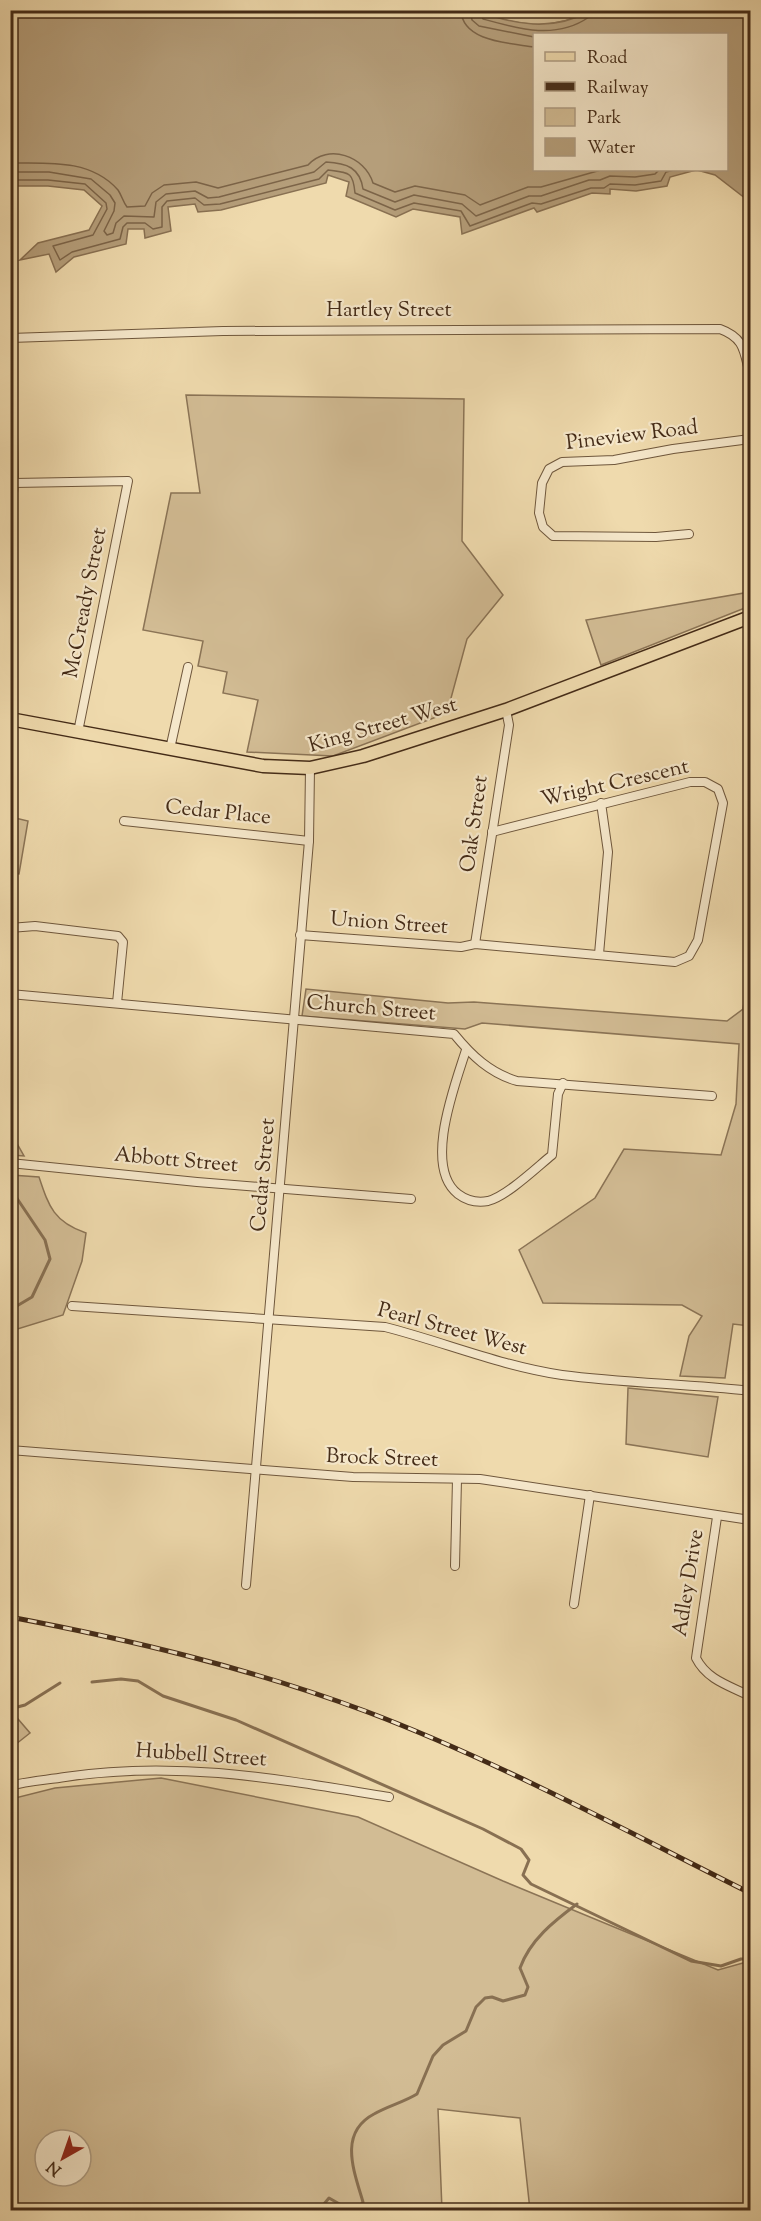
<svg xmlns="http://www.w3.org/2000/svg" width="761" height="2221" viewBox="0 0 761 2221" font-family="'Sorts Mill Goudy',serif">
<rect width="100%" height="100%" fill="#efdaad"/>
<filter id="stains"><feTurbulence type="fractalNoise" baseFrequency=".00333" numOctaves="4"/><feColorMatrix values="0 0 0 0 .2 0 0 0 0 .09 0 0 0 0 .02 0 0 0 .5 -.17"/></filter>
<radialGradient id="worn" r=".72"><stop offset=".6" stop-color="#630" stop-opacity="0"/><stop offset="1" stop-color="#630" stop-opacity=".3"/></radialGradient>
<!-- green -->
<g fill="#d2bc94" stroke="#8b7456" stroke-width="1.5" fill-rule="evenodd">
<path d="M475,11h114c-36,21 -75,14 -114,0z"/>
<polygon points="186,395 464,399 462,541 503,595 467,639 447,713 333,756 247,752 258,700 223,693 227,672 198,666 203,641 143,630 171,493 200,493"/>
<polygon points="750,592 750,606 601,665 586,620"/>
<polygon points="11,817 28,821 19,874 11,873"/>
<polygon points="750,962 750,1326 733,1324 725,1378 680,1376 689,1336 702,1316 682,1305 543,1303 519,1250 595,1198 624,1149 721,1155 736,1104 739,1044 482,1023 465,1029 302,1016 306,989 448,1003 474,1002 727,1021 743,1009"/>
<polygon points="10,1133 11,1133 24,1156 11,1155"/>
<path d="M11,1175l28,2c10,30 15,45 47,56l-4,28 -19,54 -52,16v-64l4,-1 -4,-15z"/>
<polygon points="628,1388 718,1397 708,1457 626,1444"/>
<polygon points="11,1717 18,1719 30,1733 11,1748"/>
<path d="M161,1778l197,39 145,64 215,89 32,-9v249h-220l-10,-92 -82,-9 4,101h-431v-411l44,-11zM45,2140h36v36h-36z"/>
</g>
<!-- water -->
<path fill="#b59e7a" stroke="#887052" stroke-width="1.5" d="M475,10c39,15 78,22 114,1h161v191l-35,-27 -18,-5h29v-136h-192v136h162l-26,7 -3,9 -31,5 -26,-2v5l-18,-1 -55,19 -3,-4 -72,26 -2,-17 -47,-8 -17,8 -50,-21 3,-14 -21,-7 -2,8 -105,27 -23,2 -3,-8 -27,3 3,24 -26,7 -1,-9h-16l-2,15 -52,13 -18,15 -7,-18 -29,6 18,-17 51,-13 13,-24 -18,-16 -36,-4h-37v-175z"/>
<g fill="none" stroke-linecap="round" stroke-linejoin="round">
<!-- shore -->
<g stroke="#7c6448" stroke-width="1.5">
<path d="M461,10c1,32 49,33 73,37"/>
<polyline points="470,10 472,20 479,26 534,37"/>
<path d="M478,10l5,9c36,10 73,21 106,-2l2,-7"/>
<path d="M10,163c38,0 81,-4 108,27 4,6 5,12 9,17l18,-1 7,-13 12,-8 32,-3 22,6 90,-23c20,-22 57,-9 65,18l22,9 20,-6 50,9 15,10 48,-18h13l60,-17"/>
<path d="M10,172h39l42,7 19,16 5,8 -1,8 -10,20 3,4 6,-2 3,-10 8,-7 30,1 2,-15 10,-8 29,-3 13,7 11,-1 95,-25 12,-10c21,1 34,6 37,27l32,13 19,-7 48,9 14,12 53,-20h12l48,-16h11l10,-4 25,1 20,-3 4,-4"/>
<path d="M10,180h38l37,4 21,19 1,6 -14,26 -40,11 7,14 12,-8 48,-13 3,-12 4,-4h18l8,6 9,-2v-20l5,-6 28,-3 9,7 16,-1 99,-25 9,-9c22,3 25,2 27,23l40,17 19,-7 47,8 9,15 62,-23 9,1 50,-16h13l6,-4 25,1 26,-4 5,-9 8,-2"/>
</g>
<!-- stream -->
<g stroke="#887052" stroke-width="3">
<polyline points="10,1188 45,1240 50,1259 32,1297 10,1310"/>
<polyline points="92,1682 121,1679 138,1681 163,1696 236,1720 483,1829 521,1849 529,1860 523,1875 531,1884 691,1961 721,1966 741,1959 750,1959"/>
<polyline points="10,1709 25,1705 60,1683"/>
<polyline points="319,2210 329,2198 350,2210"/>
<path d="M357,2210l6,-8c-9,-31 -25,-69 11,-88 14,-8 30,-12 43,-20l16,-38 10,-11 23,-14 10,-24 9,-9 7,-1 11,4 22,-6 3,-8 -8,-19c10,-28 34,-47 57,-64"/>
</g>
<!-- street casing -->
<g stroke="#6f573c" stroke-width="10">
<g id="street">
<path d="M10,338l213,-7 497,-2c25,9 24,23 30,46"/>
<polyline points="14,483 128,481 78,732"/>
<polyline points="10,523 14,483 11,338"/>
<polyline points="689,534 656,537 553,536 543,527 539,513 542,483 549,469 562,462 614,460 673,449 750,439"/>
<polyline points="170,749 188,667"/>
<polyline points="124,821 309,841"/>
<polyline points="10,928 35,926 118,936 123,942 117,1003"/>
<polyline points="300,935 461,947 475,944 675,962 689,956 698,940 723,803 718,789 705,782 690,782 492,832"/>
<polyline points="475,944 509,725 506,710"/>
<polyline points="599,954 608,852 601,803"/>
<path d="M10,994l444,40c18,22 36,39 63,47l195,15"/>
<path d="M466,1050c-11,35 -43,117 -8,144 8,6 19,9 30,7 19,-5 48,-33 64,-46l6,-61 5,-11"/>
<polyline points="10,1163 197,1182 411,1199"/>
<path d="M72,1306l313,21c59,15 116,39 177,48 62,8 126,9 188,16"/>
<polyline points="10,1450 353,1477 480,1479 750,1520"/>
<path d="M717,1517l-21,141c11,22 34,28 54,38"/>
<polyline points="455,1566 457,1479"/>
<polyline points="246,1585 309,841 310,768"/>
<polyline points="574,1604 590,1495"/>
<path d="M10,1786c17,-5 37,-6 55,-9 112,-17 214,2 324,20"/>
</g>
</g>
<!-- primary casing -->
<g stroke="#442b17" stroke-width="15">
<polyline id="primary" points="10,719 263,766 310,768 363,756 506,710 750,617"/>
</g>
<!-- street -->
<use href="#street" stroke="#f5e7ca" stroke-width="8"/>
<!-- primary -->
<use href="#primary" stroke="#efdaad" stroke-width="12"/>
<!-- rail casing -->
<g stroke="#442b17" stroke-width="5">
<path id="rail" d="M10,1617c122,23 239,51 355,94 133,50 259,119 385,182"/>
</g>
<!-- rail -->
<use href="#rail" stroke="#f5e7ca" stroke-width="3" stroke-dasharray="9" stroke-linecap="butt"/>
</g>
<g text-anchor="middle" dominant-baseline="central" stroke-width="4.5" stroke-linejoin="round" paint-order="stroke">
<!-- street labels -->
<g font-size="21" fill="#442b17" stroke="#f5e7ca">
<text x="389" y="311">Hartley Street</text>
<text transform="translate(632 436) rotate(-7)">Pineview Road</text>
<text transform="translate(86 603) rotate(-79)">McCready Street</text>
<text transform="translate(383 726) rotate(-16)">King Street West</text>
<text transform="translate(615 784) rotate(-13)">Wright Crescent</text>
<text transform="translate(218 813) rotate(6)">Cedar Place</text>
<text transform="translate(475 824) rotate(-82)">Oak Street</text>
<text transform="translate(389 924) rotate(4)">Union Street</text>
<text transform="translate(371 1009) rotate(5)">Church Street</text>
<text transform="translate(176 1161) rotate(5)">Abbott Street</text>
<text transform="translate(264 1175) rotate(-85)">Cedar Street</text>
<text transform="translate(452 1330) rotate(15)">Pearl Street West</text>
<text transform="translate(382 1459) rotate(2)">Brock Street</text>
<text transform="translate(689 1583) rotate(-81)">Adley Drive</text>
<text transform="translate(201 1756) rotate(4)">Hubbell Street</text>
</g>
</g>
<!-- margin -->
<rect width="761" height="2221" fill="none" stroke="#efdaad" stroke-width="36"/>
<rect x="12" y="12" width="737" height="2197" fill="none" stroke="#442b17" stroke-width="3"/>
<rect x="18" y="18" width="725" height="2185" fill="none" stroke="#442b17" stroke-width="1.5"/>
<!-- legend -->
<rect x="533" y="33" width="195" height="138" fill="#f5e7ca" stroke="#ae9c82" stroke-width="1.5"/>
<rect x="545" y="52" width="30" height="9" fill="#efdaad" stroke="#ae9c82" stroke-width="1.5"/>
<text x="587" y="63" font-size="18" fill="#442b17">Road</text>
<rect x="545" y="82" width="30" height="9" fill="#442b17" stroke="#ae9c82" stroke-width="1.5"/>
<text x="587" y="93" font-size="18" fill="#442b17">Railway</text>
<rect x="545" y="108" width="30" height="18" fill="#d2bc94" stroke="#ae9c82" stroke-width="1.5"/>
<text x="587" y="123" font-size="18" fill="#442b17">Park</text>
<rect x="545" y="138" width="30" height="18" fill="#b59e7a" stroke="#ae9c82" stroke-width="1.5"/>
<text x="587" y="153" font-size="18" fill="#442b17">Water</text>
<!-- north arrow -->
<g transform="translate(63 2158) rotate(220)"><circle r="28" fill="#f5e7ca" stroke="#ae9c82" stroke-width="1.5"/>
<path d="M0-4.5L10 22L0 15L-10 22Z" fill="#8f2418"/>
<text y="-9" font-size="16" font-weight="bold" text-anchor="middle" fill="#442b17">N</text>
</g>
<rect width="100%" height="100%" filter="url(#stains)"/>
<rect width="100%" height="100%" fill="url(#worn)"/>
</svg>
